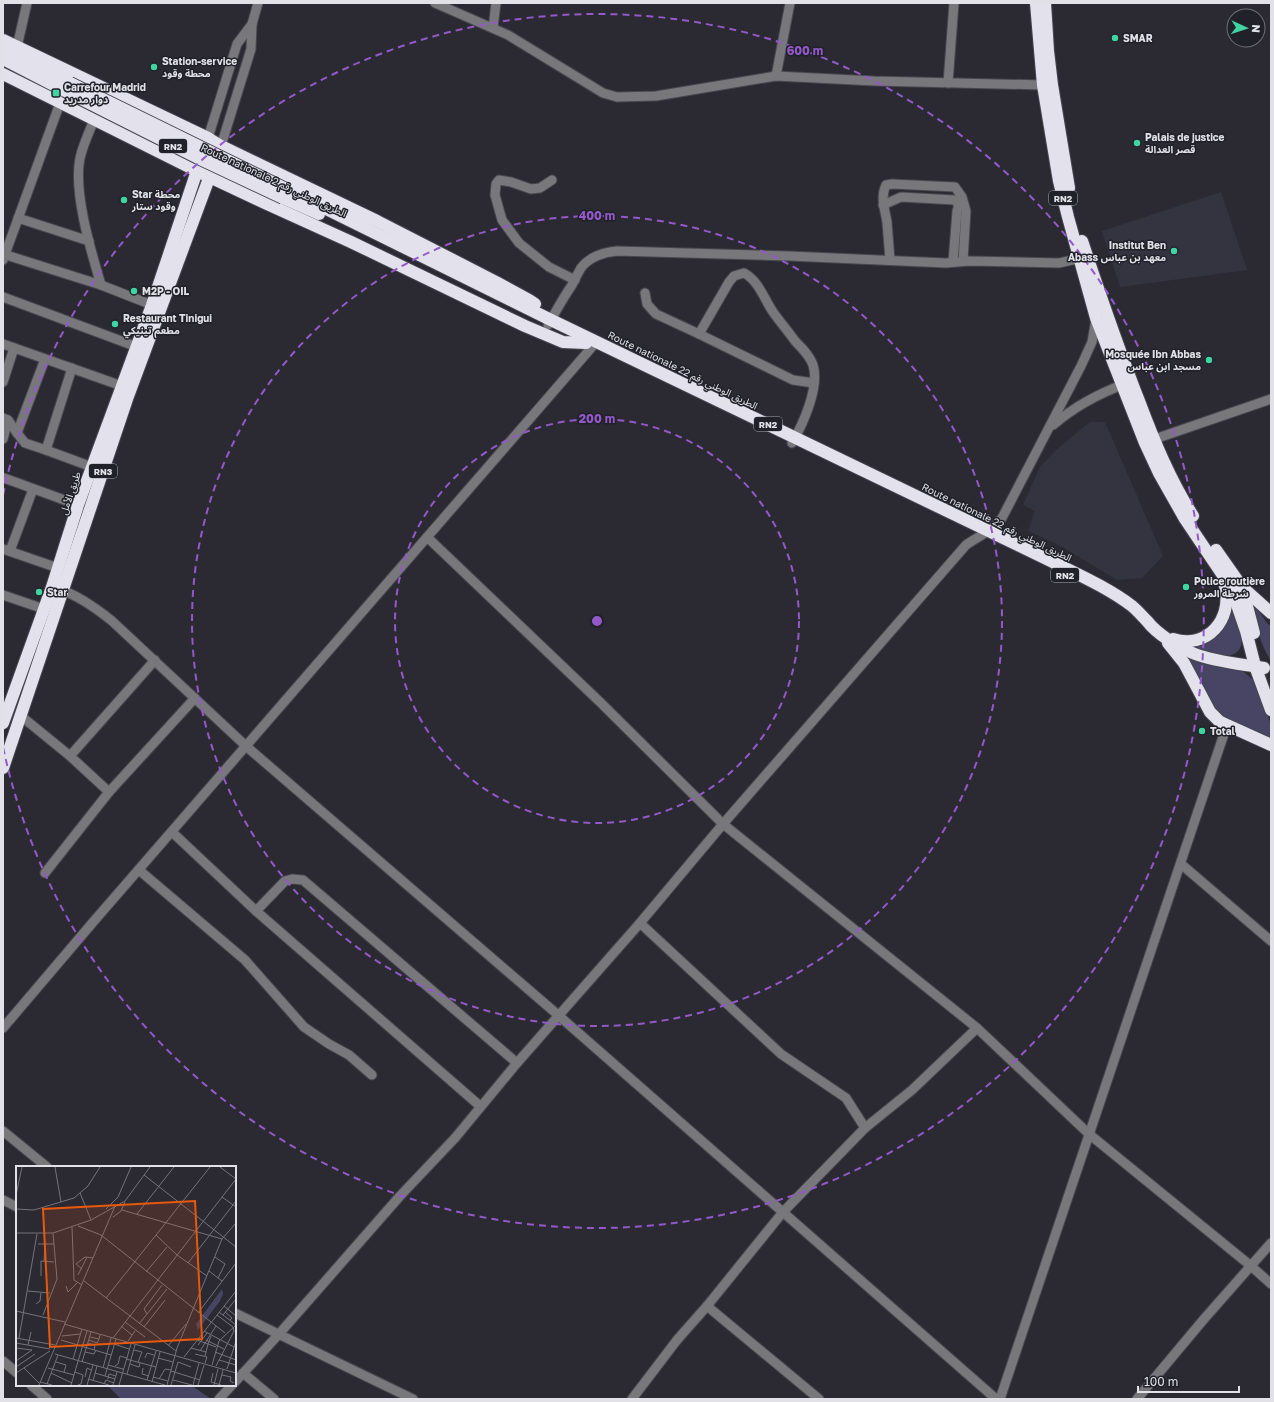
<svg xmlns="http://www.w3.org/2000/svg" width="1274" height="1402" viewBox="0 0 1274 1402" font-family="'Golos Text','Noto Sans Arabic',sans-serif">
<rect width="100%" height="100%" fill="#2b2a33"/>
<!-- built -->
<g fill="#343441">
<polygon points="1221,192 1247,270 1120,287 1102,231"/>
<polygon points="1090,422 1105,422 1163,556 1142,578 1117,580 1061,546 1028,531 1035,511 1023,505 1040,467 1056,450"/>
</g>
<!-- green -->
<g fill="#474464">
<path d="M1251,600l16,23 4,3v35c-12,-18 -16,-40 -20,-61z"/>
<path d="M1232,606c3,10 9,22 10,33 0,2 -1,7 -2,9 -8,16 -37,4 -49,-2z"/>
<polygon points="1183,655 1205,664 1244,672 1253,680 1271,724 1271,740 1228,719 1219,713 1211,703 1198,675"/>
<polygon points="107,1385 191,1385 211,1399 121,1399"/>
</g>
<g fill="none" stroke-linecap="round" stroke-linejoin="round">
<!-- minor casing -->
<g stroke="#484750" stroke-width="11">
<g id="minor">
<polyline points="435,3 508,35 603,93 617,97 656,96 776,76 874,81 1043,85"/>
<polyline points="493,28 496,3"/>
<polyline points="17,47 27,3"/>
<polyline points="776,76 790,3"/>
<polyline points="948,83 954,3"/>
<path d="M94,120c-5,12 -11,25 -14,38 -7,34 11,93 21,127"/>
<polyline points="208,138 237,44 252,24"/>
<polyline points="221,146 251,49 252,24 258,3"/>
<polyline points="552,180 540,188 531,189 511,182 499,180 496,184 495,195 502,220 519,243 549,267 575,280"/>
<polyline points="883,205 901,197 955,200 959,206"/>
<polyline points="18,218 89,241"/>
<polyline points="3,254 101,285 152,305"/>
<polyline points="3,260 60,103"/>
<path d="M890,260c-1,-12 -2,-25 -3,-38 -2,-12 -7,-25 -1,-37l6,-1 63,3 7,10 4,14 -3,50"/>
<polyline points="953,262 957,211 961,200"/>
<polyline points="645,293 647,304 656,314 699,334 793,380 814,383"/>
<polyline points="3,297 132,345 137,348"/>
<path d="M548,325c8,-14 15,-27 24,-40 3,-6 6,-12 9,-17 8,-11 23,-16 36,-17l172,5 157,7 23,-2 90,2 27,-6"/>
<path d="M699,334l30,-52 5,-6 10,-3c15,8 20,26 29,39 7,10 15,19 22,29 7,7 15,15 18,24 7,22 -10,59 -21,78"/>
<polyline points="3,344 122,386"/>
<polyline points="45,359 17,433 25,443 46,450"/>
<polyline points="72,368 46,450 92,467"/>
<polyline points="3,382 14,348"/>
<polyline points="3,418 8,420 17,433"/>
<path d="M1053,425c22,-19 47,-32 74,-42"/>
<polyline points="3,439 8,420"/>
<polyline points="1149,441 1271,399"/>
<polyline points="4,478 78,505"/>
<polyline points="427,537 601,703 723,824 977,1028 1089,1134 1251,1266 1271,1284"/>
<polyline points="3,549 58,568"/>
<polyline points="10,551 33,489"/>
<path d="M57,588c20,7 39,20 55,33l135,126 311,268 438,384"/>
<polyline points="3,595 44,609"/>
<polyline points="21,716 70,756 109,792"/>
<polyline points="70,756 155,660"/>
<polyline points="172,832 256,911 480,1106"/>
<polyline points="1181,864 1271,941"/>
<polyline points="139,870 245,960 304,1027 329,1044 349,1055 372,1075"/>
<polyline points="45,873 109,792 195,698"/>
<polyline points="256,911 285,881 292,879 303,880 517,1063"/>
<polyline points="640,923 781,1054 846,1098 865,1128"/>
<polyline points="3,1028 94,921 592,347"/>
<polyline points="3,1131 47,1167"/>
<polyline points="3,1200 17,1207"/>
<polyline points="707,1306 819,1399"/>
<polyline points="235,1313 413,1399"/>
<polyline points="3,1361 17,1373"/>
<polyline points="243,1373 274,1399"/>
<path d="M235,1382l44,-48 121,-138 55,-58 62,-75 123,-140 83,-99 243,-279c14,-10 25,-13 36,-27l79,-152 11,-24 4,-23"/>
<polyline points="31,1385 47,1399"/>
<polyline points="219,1399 232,1385"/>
<polyline points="632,1399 677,1340 707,1306 783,1212 865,1128 912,1090 977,1028"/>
<polyline points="1000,1399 1227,725"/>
<polyline points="1137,1399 1204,1319 1271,1243"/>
</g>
</g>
<!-- highway casing -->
<g stroke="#484750" stroke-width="14">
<g id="highway">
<polyline points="1036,3 1043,85 1059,181 1068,217 1096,318 1145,443 1159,473 1185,519 1222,574 1234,596 1246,631 1255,666 1271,710"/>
<polyline points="1045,3 1048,51 1052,85 1069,188"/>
<polyline points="3,40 208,138 221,146 377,221 496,282 529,300 535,304"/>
<polyline points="3,50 70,83"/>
<polyline points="3,59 65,91"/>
<polyline points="3,74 197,171 265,203 351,242 525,326 563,342 586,343"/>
<path d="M286,189l265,131 504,243c26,13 53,25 77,43 6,5 10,10 15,15 10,13 32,27 48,33 21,8 46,10 69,14"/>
<polyline points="283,198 319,214"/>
<path d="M1082,241c18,54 36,107 57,160 15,40 31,79 54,115"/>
<polyline points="1216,550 1242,587 1271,613"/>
<polyline points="1242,587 1254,633"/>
<path d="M1173,639c34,11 60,-20 52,-52"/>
<polyline points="1168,643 1184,663 1210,712 1219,721 1227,725 1271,745"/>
<polyline points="3,723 52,587 78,505 152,305 208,138"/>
<polyline points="3,768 127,399 221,146"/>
</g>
</g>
<!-- minor -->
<use href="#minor" stroke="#77777c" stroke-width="9"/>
<!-- highway -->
<use href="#highway" stroke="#e2e1ec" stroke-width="12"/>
<!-- highway-bridge casing -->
<g stroke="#484750" stroke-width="14" stroke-linecap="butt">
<g id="highway-bridge">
<polyline points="70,83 286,189"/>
<polyline points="65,91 198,158 283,198"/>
</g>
</g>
<!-- highway-bridge -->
<use href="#highway-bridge" stroke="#e2e1ec" stroke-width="12"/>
</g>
<!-- distance rings -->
<g fill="none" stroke="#9459c9" stroke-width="2" stroke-dasharray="7 5">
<circle cx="597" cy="621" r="202"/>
<circle cx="597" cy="621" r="405"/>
<path d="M3 495A607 607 0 1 1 3 747"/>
</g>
<!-- markers -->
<g fill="#3fd4a2" stroke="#212129" stroke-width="1.5">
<circle cx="1115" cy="38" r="4"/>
<circle cx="154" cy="67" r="4"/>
<rect x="52" y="89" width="8" height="8" rx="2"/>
<circle cx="1137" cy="143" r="4"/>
<circle cx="124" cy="200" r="4"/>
<circle cx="1174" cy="251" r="4"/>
<circle cx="134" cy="291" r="4"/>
<circle cx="115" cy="324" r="4"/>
<circle cx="1209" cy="360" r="4"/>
<circle cx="1186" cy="587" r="4"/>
<circle cx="39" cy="592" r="4"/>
<circle cx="1202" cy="731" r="4"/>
</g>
<g text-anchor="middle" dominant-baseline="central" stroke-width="3" stroke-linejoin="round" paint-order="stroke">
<!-- shield labels -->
<g fill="#212129" stroke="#a7a7ae" stroke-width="1">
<rect x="159" y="139" width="28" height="14" rx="3"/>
<rect x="1049" y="191" width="28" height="14" rx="3"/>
<rect x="754" y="417" width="28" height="14" rx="3"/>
<rect x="89" y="464" width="28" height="14" rx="3"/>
<rect x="1051" y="568" width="28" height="14" rx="3"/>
</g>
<g font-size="9" font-weight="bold" fill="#e1e1e7">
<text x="173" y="146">RN2</text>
<text x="1063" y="198">RN2</text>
<text x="768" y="424">RN2</text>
<text x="103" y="471">RN3</text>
<text x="1065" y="575">RN2</text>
</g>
<!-- poi labels -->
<g font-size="10" font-weight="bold" fill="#e1e1e7" stroke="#212129" text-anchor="start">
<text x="1123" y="38">SMAR</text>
<text x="162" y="61">Station-service<tspan x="162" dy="12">محطة وقود</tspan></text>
<text x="64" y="87">Carrefour Madrid<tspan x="64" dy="12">دوار مدريد</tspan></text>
<text x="1145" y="137">Palais de justice<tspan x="1145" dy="12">قصر العدالة</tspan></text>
<text x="132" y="194">Star محطة<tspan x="132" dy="12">وقود ستار</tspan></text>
<text x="1166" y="245" text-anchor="end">Institut Ben<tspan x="1166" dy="12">Abass معهد بن عباس</tspan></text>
<text x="142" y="291">M2P - OIL</text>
<text x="123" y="318">Restaurant Tinigui<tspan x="123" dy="12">مطعم تينيكي</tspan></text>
<text x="1201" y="354" text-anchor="end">Mosquée Ibn Abbas<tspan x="1201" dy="12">مسجد ابن عباس</tspan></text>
<text x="1194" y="581">Police routière<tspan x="1194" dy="12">شرطة المرور</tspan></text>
<text x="47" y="592">Star</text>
<text x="1210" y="731">Total</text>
</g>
<!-- street labels -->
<g font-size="10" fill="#e1e1e7" stroke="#212129">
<text transform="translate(274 180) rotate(25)">Route nationale الطريق الوطني رقم 2</text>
<text transform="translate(683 370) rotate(26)">Route nationale 22 الطريق الوطني رقم</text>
<text transform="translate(70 493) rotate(-71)">طريق الأمل</text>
<text transform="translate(997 522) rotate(26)">Route nationale 22 الطريق الوطني رقم</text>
</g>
</g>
<!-- overview -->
<g transform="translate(16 1166)">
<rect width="220" height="220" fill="#2b2a33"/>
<path d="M206,123l1,5 -3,7 -22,29 -2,-6z" fill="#474464"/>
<path fill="none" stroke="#74737b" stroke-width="1" d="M39,1l6,35M204,1l16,12M128,9l92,72M64,27l11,27M0,29l6,-28M102,31l13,-30M206,31l14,10M0,43l18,1 40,-12 14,-12 12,-19M90,43l12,-12M106,44l100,29M121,48l37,-47M97,51l8,-6 4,-9M62,60l23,9 124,98M56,61l2,53 8,5M0,67h37l38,-13 34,-19 25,-34M140,69l21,20 30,21M22,78h16M199,91l10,7 -7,14M28,95l1,-18M172,97l48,-62M66,103l-6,-5 9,-7 8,1M193,105l13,10M130,106l21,-25M62,109l9,-18M25,110v-15l13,1M68,115l92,70M50,120l2,6 9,-9M12,125l22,2M90,132l104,-131M20,138l4,-3 1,-8M208,140l12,10M0,145l49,11M203,146l17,13M209,146l7,6 -2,2M182,147l38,-50M131,148l-3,-5 18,-24M27,149l14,-36 -4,-46M207,149l13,-16M109,156l20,15M48,158l172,49M123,158l28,-35M105,160l11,9M128,161l21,-27M188,165l30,16M46,170l18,-2M195,170l-3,8 8,3M74,171l9,2 1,-4M0,172l39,7M3,172l18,-104M97,172l123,-159M45,174l50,15M73,174l8,3 2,-4M181,174l11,4 -3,12M190,174l18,9M112,175l7,-10M0,177l34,6M72,177l7,2 -1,5M98,178l15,5M12,179l3,-13M182,179l9,-12M152,180l18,-22M0,182l16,2M175,182l15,4M118,184l8,2 -4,10M184,185l16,-25M69,186l9,2 2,-4M199,186l21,8M39,188l110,31M179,188l12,3 -2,6M168,191l52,-66M129,192l2,-5 7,2M142,192l15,4M57,193l9,-30M110,193l30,8M203,194l17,5M0,195l16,-11M40,196l10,3 -2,7M66,196l9,-30M114,198l9,3 1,-4M92,199l15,4M196,199l7,-24 17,-16M99,200l3,-2 2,-8 7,2M200,200l18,-35 -1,-4 -16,-12M0,201l19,-13M8,202l15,15M32,202l26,7M87,202l8,-30M127,202l-1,6 7,2M211,203l9,-28M155,205l29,9M59,206l8,3 -2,9 -3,1M0,207l34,-22M35,207l21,10M79,207l20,6M197,207l-2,9 10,3M111,208l8,-29M206,209l9,2 -1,4 4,2M89,210l11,-37M69,211l2,-9 4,2M137,211l15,4M72,213l21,6M92,213l1,-5 7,2M143,213l6,-10 6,1M131,214l9,-29M157,214l19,5M77,215l4,-15M24,216l12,3M136,216l8,-30M31,218l11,-29M88,218l2,-4 8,3M23,219l76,-179M55,219l16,-54M71,219l6,-20M97,219l4,-13M103,219l12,-41M151,219l10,-37 45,-109 14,-16M155,219l7,-23 13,5M177,219l6,-22M182,219l6,-20M198,219l4,-16M203,219l4,-15"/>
<path fill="#e8590c" fill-opacity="0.15" stroke="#e8590c" stroke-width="2" d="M179,35l7,138 -152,8 -7,-138z"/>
<rect width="220" height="220" fill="none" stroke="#e1e1e7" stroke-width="2"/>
</g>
<circle cx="597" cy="621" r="6" fill="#9459c9" stroke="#212129" stroke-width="2"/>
<g font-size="12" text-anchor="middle" font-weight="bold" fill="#9459c9" stroke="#212129" stroke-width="3" stroke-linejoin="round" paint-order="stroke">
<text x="805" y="55">600 m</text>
<text x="597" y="220">400 m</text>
<text x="597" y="423">200 m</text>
</g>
<!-- border -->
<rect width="1274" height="1402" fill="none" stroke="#e1e1e7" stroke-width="8"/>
<!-- north arrow -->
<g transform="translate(1246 28) rotate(93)"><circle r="19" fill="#212129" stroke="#6e6e75"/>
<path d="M0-3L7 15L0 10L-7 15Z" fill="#3fd4a2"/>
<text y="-6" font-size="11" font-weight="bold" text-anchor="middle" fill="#e1e1e7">N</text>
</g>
<!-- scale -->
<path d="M1138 1386v6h101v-6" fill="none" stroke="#e1e1e7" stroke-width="2"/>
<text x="1144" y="1386" font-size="12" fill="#e1e1e7" stroke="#212129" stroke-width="3" paint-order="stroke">100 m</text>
</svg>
